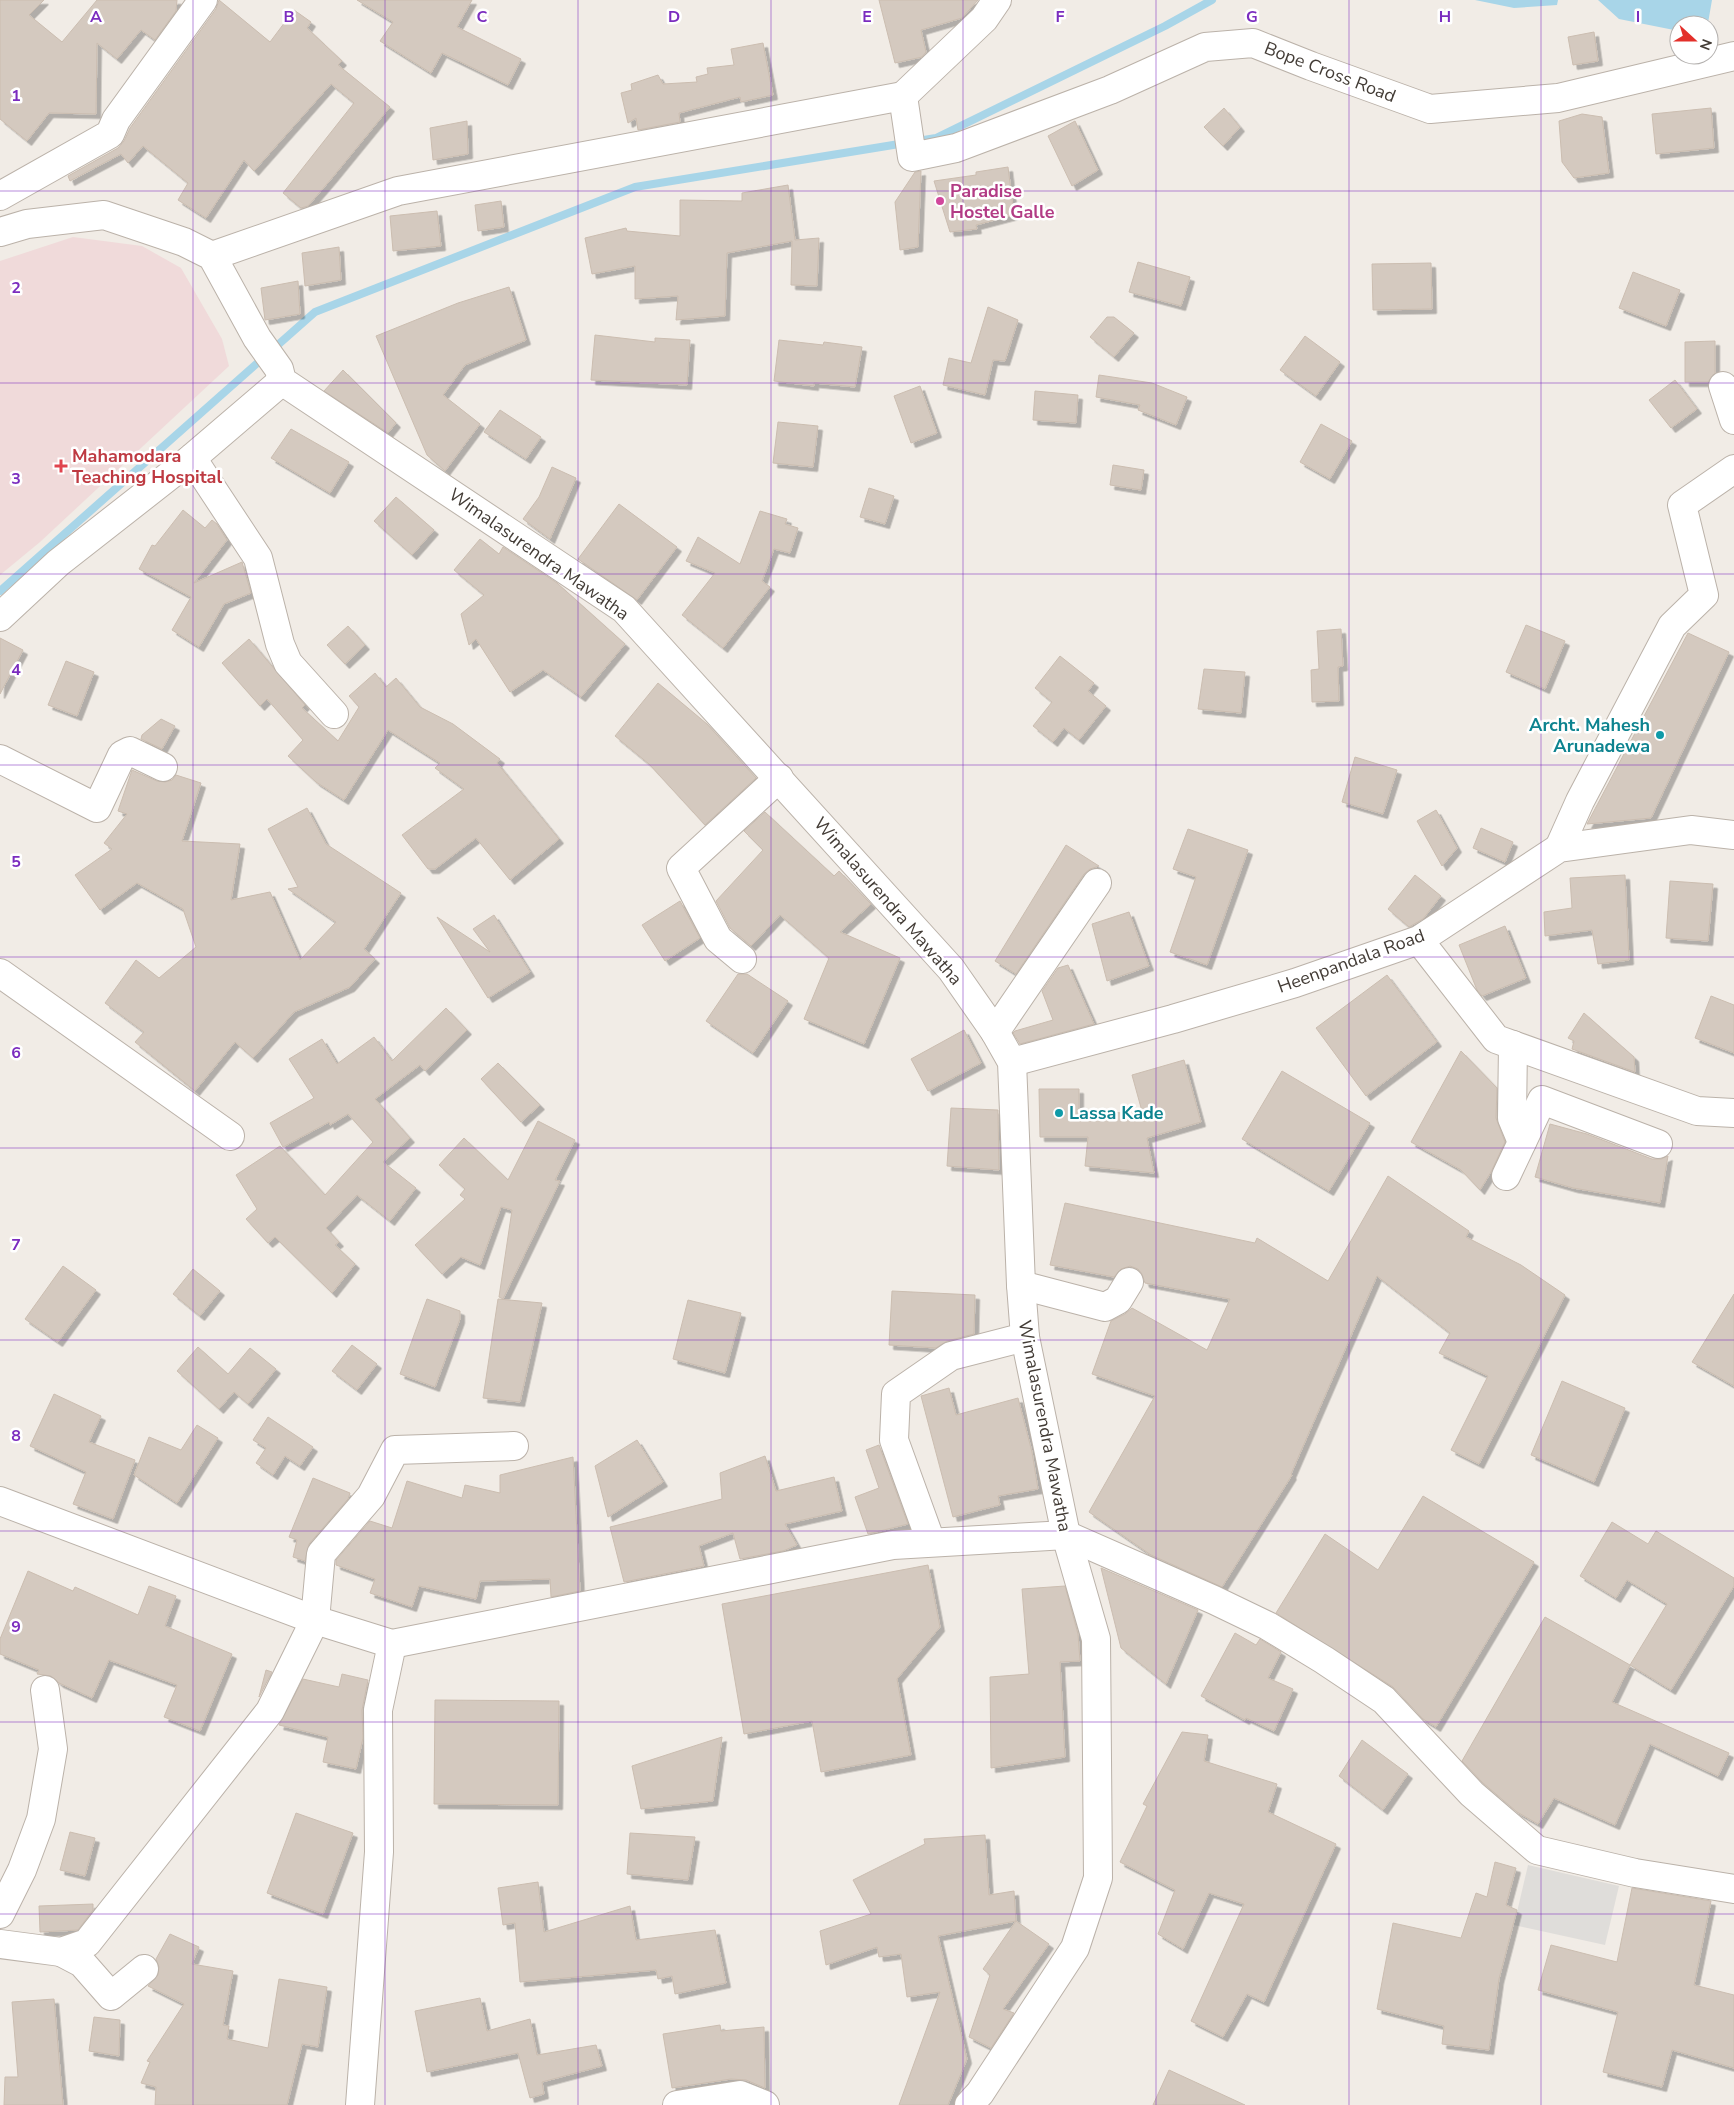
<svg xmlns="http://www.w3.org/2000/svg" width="1734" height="2105" viewBox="0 0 1734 2105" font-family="'Nunito Sans',sans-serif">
<defs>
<filter id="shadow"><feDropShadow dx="4.5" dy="4.5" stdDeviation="0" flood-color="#0004"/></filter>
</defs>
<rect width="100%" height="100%" fill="#f1ece6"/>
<!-- medical -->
<polygon fill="#f0dada" points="73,237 142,246 181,268 222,339 229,366 40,542 0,575 0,261"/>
<!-- parking -->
<polygon fill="#dfddda" points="1528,1865 1619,1886 1605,1945 1514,1925"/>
<!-- water -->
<g fill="#a8d5e8">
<polygon points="1475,0 1558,0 1557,5 1514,8"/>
<polygon points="1598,0 1712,0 1708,23 1705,25 1679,25 1679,31 1619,19"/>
</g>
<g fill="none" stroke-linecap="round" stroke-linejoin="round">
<!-- stream -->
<polyline stroke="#a8d5e8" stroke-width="8" points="0,591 315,312 635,187 936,138 1165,26 1212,0"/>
</g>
<!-- building -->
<g fill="#d4c9bf" stroke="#cbbdb0" filter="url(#shadow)">
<polygon points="0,0 44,0 29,15 62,42 97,0 177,0 176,11 155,40 141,30 117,59 97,43 96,114 49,113 27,141 0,119"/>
<polygon points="219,0 270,42 294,10 311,22 307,28 342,61 338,65 390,107 332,178 308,206 301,208 283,193 354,103 331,84 254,171 244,160 206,218 178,200 188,183 143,146 128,163 121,154 70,181 68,176 118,148 124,141 130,128 216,9"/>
<polygon points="357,0 472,0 457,27 521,59 508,85 442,53 431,73 380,41 393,22"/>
<polygon points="879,0 978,0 962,18 921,30 926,52 922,57 895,63"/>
<polygon points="1594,32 1598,61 1573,65 1568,37"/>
<polygon points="763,43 773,95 741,102 740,97 679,113 680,122 638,130 636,118 628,123 621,93 632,90 631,84 658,75 663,84 697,82 696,77 708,74 707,68 734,65 731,49"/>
<polygon points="1224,108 1240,127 1223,146 1204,127"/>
<polygon points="1711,108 1714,148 1656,154 1652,114"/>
<polygon points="1582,114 1602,117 1609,173 1574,178 1562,162 1559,121"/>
<polygon points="467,121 468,154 433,160 430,128"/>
<polygon points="1075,121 1098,170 1072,186 1048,136"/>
<polygon points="1008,167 1014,215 976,225 977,229 950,232 934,181 976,175 976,172"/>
<polygon points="921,171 918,247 900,250 895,202 915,172"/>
<polygon points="788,185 795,240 819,238 817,286 791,285 792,241 727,253 725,316 676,320 678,296 635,299 635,266 592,274 585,238 626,228 627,231 680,236 680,200 742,201 742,193"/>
<polygon points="501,201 504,227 478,231 475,205"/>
<polygon points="437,211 441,246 393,251 390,216"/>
<polygon points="339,247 341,280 305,286 302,253"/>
<polygon points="1138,262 1190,277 1181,306 1129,292"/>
<polygon points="1431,263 1432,309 1373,310 1372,264"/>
<polygon points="1633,272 1680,290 1666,326 1619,308"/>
<polygon points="298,281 300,314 265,320 261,288"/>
<polygon points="509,287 526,340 465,365 443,395 480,424 445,471 427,455 376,336 458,303"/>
<polygon points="988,307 1018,320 1005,361 993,360 985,395 943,385 949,358 971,363"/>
<polygon points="1107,317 1114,317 1134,333 1114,357 1090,337"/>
<polygon points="595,335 655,342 655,338 690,340 687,385 591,380"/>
<polygon points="1305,336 1340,362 1316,396 1280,370"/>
<polygon points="779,340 823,345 824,342 862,347 855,387 814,383 814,386 774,381"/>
<polygon points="1715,341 1715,373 1708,382 1685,382 1685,342"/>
<polygon points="343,370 396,423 388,433 324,391"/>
<polygon points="1099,375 1152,383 1187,397 1176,425 1138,410 1140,405 1096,397"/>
<polygon points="1675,380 1697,409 1671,428 1649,400"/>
<polygon points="920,386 937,433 911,443 894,396"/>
<polygon points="1035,391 1078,395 1076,423 1033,420"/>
<polygon points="500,410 541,437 526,459 484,432"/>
<polygon points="778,422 818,426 813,467 773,463"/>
<polygon points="1321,424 1352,441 1330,479 1300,462"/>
<polygon points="291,429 349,462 330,493 271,458"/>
<polygon points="1113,465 1144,470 1141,490 1110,485"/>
<polygon points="552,467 576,478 550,539 523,519 539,497"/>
<polygon points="869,488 894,496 885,524 860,517"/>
<polygon points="396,497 434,530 412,555 374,521"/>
<polygon points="619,504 677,547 637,600 578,559"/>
<polygon points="183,510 205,528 212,520 217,524 227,540 194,583 242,562 251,593 224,604 199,647 172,630 191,597 139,569 152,545 155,546"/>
<polygon points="760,511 787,519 785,524 798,528 790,553 774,549 762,581 770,587 723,648 682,615 715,573 686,561 698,537 740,564"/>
<polygon points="480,539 499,554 503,547 557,583 625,644 581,697 543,670 510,692 476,639 469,645 461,614 484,595 454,570"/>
<polygon points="1526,625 1565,641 1545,689 1506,672"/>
<polygon points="348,626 365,645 345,664 327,645"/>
<polygon points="1341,629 1343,666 1338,667 1339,701 1312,702 1311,670 1319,669 1317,631"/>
<polygon points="1688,633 1729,652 1651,818 1587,824"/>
<polygon points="0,638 23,650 0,694"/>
<polygon points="249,639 305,705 302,708 338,741 359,707 349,696 375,673 386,687 396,678 420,707 453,724 500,759 497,763 559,839 510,880 476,838 435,869 428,869 402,835 464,789 435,768 440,763 388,730 344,800 316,782 288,756 303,740 267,699 260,706 222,663"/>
<polygon points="1060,656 1094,683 1088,691 1106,706 1079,740 1064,728 1053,742 1033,726 1052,702 1035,688"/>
<polygon points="66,661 94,672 77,716 48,705"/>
<polygon points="1204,669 1245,672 1241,713 1198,709"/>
<polygon points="658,683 707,724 756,778 705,825 649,764 615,736"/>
<polygon points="161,719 175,726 162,749 141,739 142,735"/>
<polygon points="1355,757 1397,770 1383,814 1342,802"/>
<polygon points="132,770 157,781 165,782 172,780 176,775 201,783 182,841 240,844 231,900 270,892 300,960 336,922 288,889 298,887 268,829 307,808 326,844 401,893 364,949 375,959 350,987 294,1012 253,1058 235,1042 195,1091 135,1042 144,1032 105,1003 136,960 159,978 196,947 183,909 137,883 100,910 75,875 112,849 104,843 127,814 118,811"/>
<polygon points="1436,810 1457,848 1442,866 1417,821"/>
<polygon points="765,812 834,876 839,871 871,904 840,932 900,958 864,1044 804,1019 829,958 780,915 751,946 730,928 716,901 763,850 744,831"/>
<polygon points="1481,828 1513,842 1505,862 1473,848"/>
<polygon points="1188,829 1248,850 1207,965 1170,952 1196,877 1173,869"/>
<polygon points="1066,845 1099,866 1090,869 1084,874 1016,974 995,961"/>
<polygon points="1415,875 1441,896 1423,919 1409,927 1388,909"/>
<polygon points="1625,875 1629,960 1598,964 1592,930 1545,936 1544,912 1572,908 1570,878"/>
<polygon points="1670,881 1713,884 1708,941 1666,938"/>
<polygon points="680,901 700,938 665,961 642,925"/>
<polygon points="1129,912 1149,966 1107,981 1092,924"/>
<polygon points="494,915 530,972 488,998 437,917 490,952 473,929"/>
<polygon points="1505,926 1526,978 1482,996 1477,990 1459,945"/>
<polygon points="1068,965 1094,1024 1020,1044 1013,1033 1015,1031 1053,1020 1042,991 1058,968"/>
<polygon points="738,974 747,974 788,1001 753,1053 706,1021"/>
<polygon points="1387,975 1437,1042 1366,1096 1316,1028"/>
<polygon points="1711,996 1734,1005 1734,1053 1695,1038"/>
<polygon points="446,1008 467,1030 425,1071 420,1065 375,1099 410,1138 383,1162 416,1188 390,1221 357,1195 326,1228 339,1242 335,1245 355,1264 332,1293 275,1237 268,1243 246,1219 257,1209 236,1175 280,1146 325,1195 373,1142 348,1114 330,1125 329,1122 283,1147 270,1123 314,1098 289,1059 322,1039 337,1064 374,1037 392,1061"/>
<polygon points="1584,1013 1634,1057 1635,1072 1572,1049 1574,1041 1568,1038"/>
<polygon points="964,1030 981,1063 928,1091 911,1059"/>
<polygon points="1461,1051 1497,1088 1496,1118 1505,1142 1491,1172 1480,1190 1461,1170 1411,1142"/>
<polygon points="1184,1060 1201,1122 1147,1138 1154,1173 1085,1166 1088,1137 1040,1137 1039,1089 1079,1089 1079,1109 1143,1115 1132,1075"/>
<polygon points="498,1063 540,1105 521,1122 481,1079"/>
<polygon points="1282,1071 1370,1123 1329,1191 1242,1139"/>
<polygon points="951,1108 998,1110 999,1170 947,1166"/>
<polygon points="538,1121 575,1140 555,1180 560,1181 503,1299 499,1297 512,1210 501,1207 480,1265 461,1257 442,1274 415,1245 465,1199 460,1195 465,1189 439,1165 464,1138 508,1180"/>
<polygon points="1550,1124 1587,1134 1652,1159 1661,1159 1668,1156 1660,1203 1573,1188 1535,1177"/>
<polygon points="1388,1176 1469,1231 1466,1237 1521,1265 1565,1295 1479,1464 1451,1450 1488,1376 1439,1353 1450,1333 1377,1276 1291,1474 1292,1475 1222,1587 1151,1555 1089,1512 1155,1396 1092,1374 1111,1321 1125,1314 1132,1308 1207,1350 1230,1299 1145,1283 1142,1274 1138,1269 1130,1266 1121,1269 1114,1277 1050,1265 1065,1203 1255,1243 1257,1238 1328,1281"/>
<polygon points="63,1266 96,1290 58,1342 25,1319"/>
<polygon points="193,1269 220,1291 200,1316 173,1294"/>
<polygon points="892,1291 975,1295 974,1334 947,1341 936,1348 889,1345"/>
<polygon points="1734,1294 1734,1386 1692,1362"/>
<polygon points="427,1299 460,1311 460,1319 435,1387 400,1374"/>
<polygon points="498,1299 542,1303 520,1402 483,1398"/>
<polygon points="688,1300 741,1313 725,1373 673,1359"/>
<polygon points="352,1345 377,1364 357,1390 332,1371"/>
<polygon points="198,1347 228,1374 250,1348 276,1369 248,1404 234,1392 219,1409 177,1371"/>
<polygon points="1562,1381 1625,1408 1594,1482 1531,1455"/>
<polygon points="949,1388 956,1415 1018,1398 1032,1452 1038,1489 998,1496 1000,1505 953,1517 921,1396"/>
<polygon points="54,1394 101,1416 89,1442 135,1460 113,1519 73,1504 86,1472 30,1446"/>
<polygon points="268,1417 313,1447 300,1466 285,1456 273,1475 256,1463 266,1448 253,1440"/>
<polygon points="197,1425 218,1438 177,1503 134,1475 149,1437 181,1450"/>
<polygon points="637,1440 663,1482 608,1517 595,1466"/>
<polygon points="879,1445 908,1524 868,1534 855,1497 879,1488 866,1450"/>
<polygon points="765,1456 776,1491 834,1477 842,1511 785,1524 797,1545 783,1551 740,1559 733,1533 699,1546 704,1566 624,1582 610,1527 722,1499 720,1473"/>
<polygon points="573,1457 580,1591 551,1597 550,1579 480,1581 476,1599 419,1586 412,1607 370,1593 375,1579 336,1565 336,1560 370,1521 392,1528 407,1481 462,1498 465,1485 500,1493 500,1475"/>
<polygon points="313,1478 350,1493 348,1499 309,1544 305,1561 293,1557 297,1540 289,1537"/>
<polygon points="1423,1496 1534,1562 1436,1727 1423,1719 1393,1687 1276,1613 1325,1534 1378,1570"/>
<polygon points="1612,1522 1648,1544 1656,1531 1734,1578 1734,1586 1671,1690 1630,1665 1667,1604 1627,1580 1616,1598 1580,1576"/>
<polygon points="928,1565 940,1627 897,1679 911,1755 821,1772 812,1721 744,1734 722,1604"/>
<polygon points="1101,1568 1198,1610 1166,1684 1121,1648"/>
<polygon points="28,1571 73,1591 75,1587 138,1615 149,1586 176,1596 165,1626 232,1654 200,1731 164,1717 177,1685 109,1660 92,1698 59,1683 51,1676 37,1674 39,1670 0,1654 0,1639"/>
<polygon points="1065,1586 1078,1634 1080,1661 1060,1662 1065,1757 991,1768 990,1677 1029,1674 1022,1589"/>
<polygon points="1545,1617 1630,1665 1612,1702 1729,1753 1718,1776 1650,1744 1615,1825 1554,1798 1538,1824 1517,1812 1483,1783 1462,1761"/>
<polygon points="1235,1633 1256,1645 1260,1639 1281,1652 1268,1678 1293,1689 1274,1731 1246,1718 1245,1720 1201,1696"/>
<polygon points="266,1670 272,1672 259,1697"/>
<polygon points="342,1674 368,1680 362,1710 363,1738 356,1769 323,1762 328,1737 279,1725 303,1679 339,1687"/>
<polygon points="435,1700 559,1701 558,1805 434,1804"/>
<polygon points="1182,1732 1208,1735 1204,1761 1277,1784 1268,1812 1336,1844 1264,2002 1247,1994 1223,2037 1191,2021 1244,1904 1209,1893 1183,1949 1158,1934 1175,1890 1120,1862 1147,1806 1143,1804"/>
<polygon points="722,1737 713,1801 641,1809 632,1766"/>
<polygon points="1362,1740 1408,1774 1383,1810 1339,1776"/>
<polygon points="296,1813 353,1833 323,1914 267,1893"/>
<polygon points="70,1832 95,1838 85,1876 60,1870"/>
<polygon points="630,1833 695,1837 688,1880 627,1874"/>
<polygon points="985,1835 989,1895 1014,1891 1016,1921 938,1936 967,2059 948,2105 899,2105 940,1992 907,1997 901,1954 879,1957 877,1947 826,1965 820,1931 871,1914 853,1880 925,1844 924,1839"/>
<polygon points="1495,1862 1516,1868 1506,1905 1517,1910 1499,1979 1489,2050 1442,2044 1444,2026 1377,2009 1393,1923 1461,1938 1476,1893 1487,1897"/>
<polygon points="538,1882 544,1932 630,1906 636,1940 715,1930 726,1983 675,1994 672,1976 658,1979 656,1970 520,1982 515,1923 503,1925 498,1888"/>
<polygon points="1632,1888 1711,1901 1694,1985 1734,1995 1734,2068 1672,2050 1662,2087 1603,2072 1618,2012 1538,1990 1551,1945 1617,1962"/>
<polygon points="93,1904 93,1910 78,1930 40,1932 39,1906"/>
<polygon points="1016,1921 1049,1944 1003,2009 1014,2013 991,2048 969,2037 990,1975 983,1969"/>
<polygon points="170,1934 199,1947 192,1964 233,1971 223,2025 229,2026 227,2039 268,2048 279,1979 327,1987 318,2047 302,2044 287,2105 155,2105 156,2087 141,2083 150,2062 147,2061 184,2004 148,1986 158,1975 159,1967 156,1959"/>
<polygon points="480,1998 487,2031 530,2019 537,2055 596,2045 602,2066 542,2082 544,2094 530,2098 518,2053 427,2072 415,2011"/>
<polygon points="54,1999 63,2105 4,2105 5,2077 18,2077 12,2002"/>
<polygon points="94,2017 120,2020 119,2056 89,2051"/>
<polygon points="720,2025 721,2031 764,2027 765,2088 746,2080 731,2079 672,2088 663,2034"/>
<polygon points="1169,2070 1245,2105 1153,2105"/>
</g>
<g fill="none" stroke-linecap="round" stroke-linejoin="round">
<!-- minor casing -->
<g stroke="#bbb2a9" stroke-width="30">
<g id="minor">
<polyline points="903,96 912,157 956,148 1110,90 1205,47 1253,43 1311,66 1430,109 1558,98 1734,56"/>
<polyline points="903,96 984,19 997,0"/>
<polyline points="0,196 110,134 116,120 203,0"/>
<polyline points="212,256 398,191 903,96"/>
<polyline points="1723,386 1734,420"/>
<polyline points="192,458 258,558 280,644 288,663 334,714"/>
<polyline points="0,617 58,563 192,458 282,381"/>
<polyline points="0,759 97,808 122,755 130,751 163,767"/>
<polyline points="1559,848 1580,801 1672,626 1704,595 1682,505 1734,469"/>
<polyline points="1419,940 1496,1039 1697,1111 1734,1113"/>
<polyline points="742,959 718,939 681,868 779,778"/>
<polyline points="0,973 230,1136"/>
<polyline points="995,1032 1097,883"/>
<polyline points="1513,1045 1512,1118 1522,1142"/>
<polyline points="1506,1176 1542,1100 1658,1144"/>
<polyline points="1021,1285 1105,1307 1118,1300 1129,1282"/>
<polyline points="931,1542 894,1440 896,1394 951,1356 1025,1337"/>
<polyline points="0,1914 22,1870 41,1819 53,1749 45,1690"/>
<polyline points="0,1944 61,1952 87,1943 270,1711 315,1620 321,1554 371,1496 395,1450 514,1446"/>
<polyline points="61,1952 82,1963 111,1996 144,1969"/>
<polyline points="360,2105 379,1852 378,1710 392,1644"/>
<polyline points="677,2105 740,2095 765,2105"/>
</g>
</g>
<!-- tertiary casing -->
<g stroke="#bbb2a9" stroke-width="30">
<g id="tertiary">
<polyline points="0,232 27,224 104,215 184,242 212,256 257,338 279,369 282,381 624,609 951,969 995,1032 1012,1062 1021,1285 1025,1337 1066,1535 1096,1639 1098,1878 1075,1948 980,2093 969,2105"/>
<polyline points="1012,1062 1173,1019 1295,983 1419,940 1559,848 1691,830 1734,835"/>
<polyline points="0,1501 315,1620 392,1644 893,1545 1066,1535 1214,1600 1268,1626 1324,1660 1384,1700 1472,1794 1537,1850 1635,1873 1734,1889"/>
</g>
</g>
<!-- minor -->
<use href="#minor" stroke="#fff" stroke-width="28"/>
<!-- tertiary -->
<use href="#tertiary" stroke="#fff" stroke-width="28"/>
</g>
<!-- grid -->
<path fill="none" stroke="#7b2cbf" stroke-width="1" stroke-opacity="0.55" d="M193,0v2105M385,0v2105M578,0v2105M771,0v2105M963,0v2105M1156,0v2105M1349,0v2105M1541,0v2105M0,191h1734M0,383h1734M0,574h1734M0,765h1734M0,957h1734M0,1148h1734M0,1340h1734M0,1531h1734M0,1722h1734M0,1914h1734"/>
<!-- markers -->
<circle fill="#d1479c" stroke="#fff" stroke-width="2" cx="940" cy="201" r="5"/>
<path fill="#e0444e" stroke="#fff" stroke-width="2" d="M58.5 458.5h5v5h5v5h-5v5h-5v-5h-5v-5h5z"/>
<g fill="#0f9aa8" stroke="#fff" stroke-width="2">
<circle cx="1660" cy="735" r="5"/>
<circle cx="1059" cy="1113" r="5"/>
</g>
<g text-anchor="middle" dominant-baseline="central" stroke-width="5" stroke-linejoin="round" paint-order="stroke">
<!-- street labels -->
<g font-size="18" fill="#433c36" stroke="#fff">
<text transform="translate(1330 72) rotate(21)">Bope Cross Road</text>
<text transform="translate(539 554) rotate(35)">Wimalasurendra Mawatha</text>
<text transform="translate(888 901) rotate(49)">Wimalasurendra Mawatha</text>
<text transform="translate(1351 961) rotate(-20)">Heenpandala Road</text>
<text transform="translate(1045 1426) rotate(79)">Wimalasurendra Mawatha</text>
</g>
<!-- hotel labels -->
<g font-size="18" font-weight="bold" fill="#b23c85" stroke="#fff" text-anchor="start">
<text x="950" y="191">Paradise<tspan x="950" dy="21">Hostel Galle</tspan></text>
</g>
<!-- health labels -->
<g font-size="18" font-weight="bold" fill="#be3a42" stroke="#fff" text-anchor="start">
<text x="72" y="456">Mahamodara<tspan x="72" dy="21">Teaching Hospital</tspan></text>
</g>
<!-- culture labels -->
<g font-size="18" font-weight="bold" fill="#0d838f" stroke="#fff" text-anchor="end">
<text x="1650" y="725">Archt. Mahesh<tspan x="1650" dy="21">Arunadewa</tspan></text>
<text x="1069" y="1113" text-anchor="start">Lassa Kade</text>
</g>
</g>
<g font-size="16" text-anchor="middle" font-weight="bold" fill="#7b2cbf" stroke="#fff" stroke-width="5" stroke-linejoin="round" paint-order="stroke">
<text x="96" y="22">A</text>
<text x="289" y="22">B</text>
<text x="482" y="22">C</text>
<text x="674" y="22">D</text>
<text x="867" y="22">E</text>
<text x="1060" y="22">F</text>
<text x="1252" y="22">G</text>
<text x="1445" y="22">H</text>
<text x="1638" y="22">I</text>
<text x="16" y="101">1</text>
<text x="16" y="293">2</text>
<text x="16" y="484">3</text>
<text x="16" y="675">4</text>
<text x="16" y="867">5</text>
<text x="16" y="1058">6</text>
<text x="16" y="1250">7</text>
<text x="16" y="1441">8</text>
<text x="16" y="1632">9</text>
</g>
<!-- north arrow -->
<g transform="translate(1694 40) rotate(111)"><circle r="24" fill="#ffffff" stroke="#b4b1af"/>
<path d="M0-4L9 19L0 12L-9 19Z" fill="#e3302a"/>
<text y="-8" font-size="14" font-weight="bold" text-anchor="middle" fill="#433c36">N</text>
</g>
</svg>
